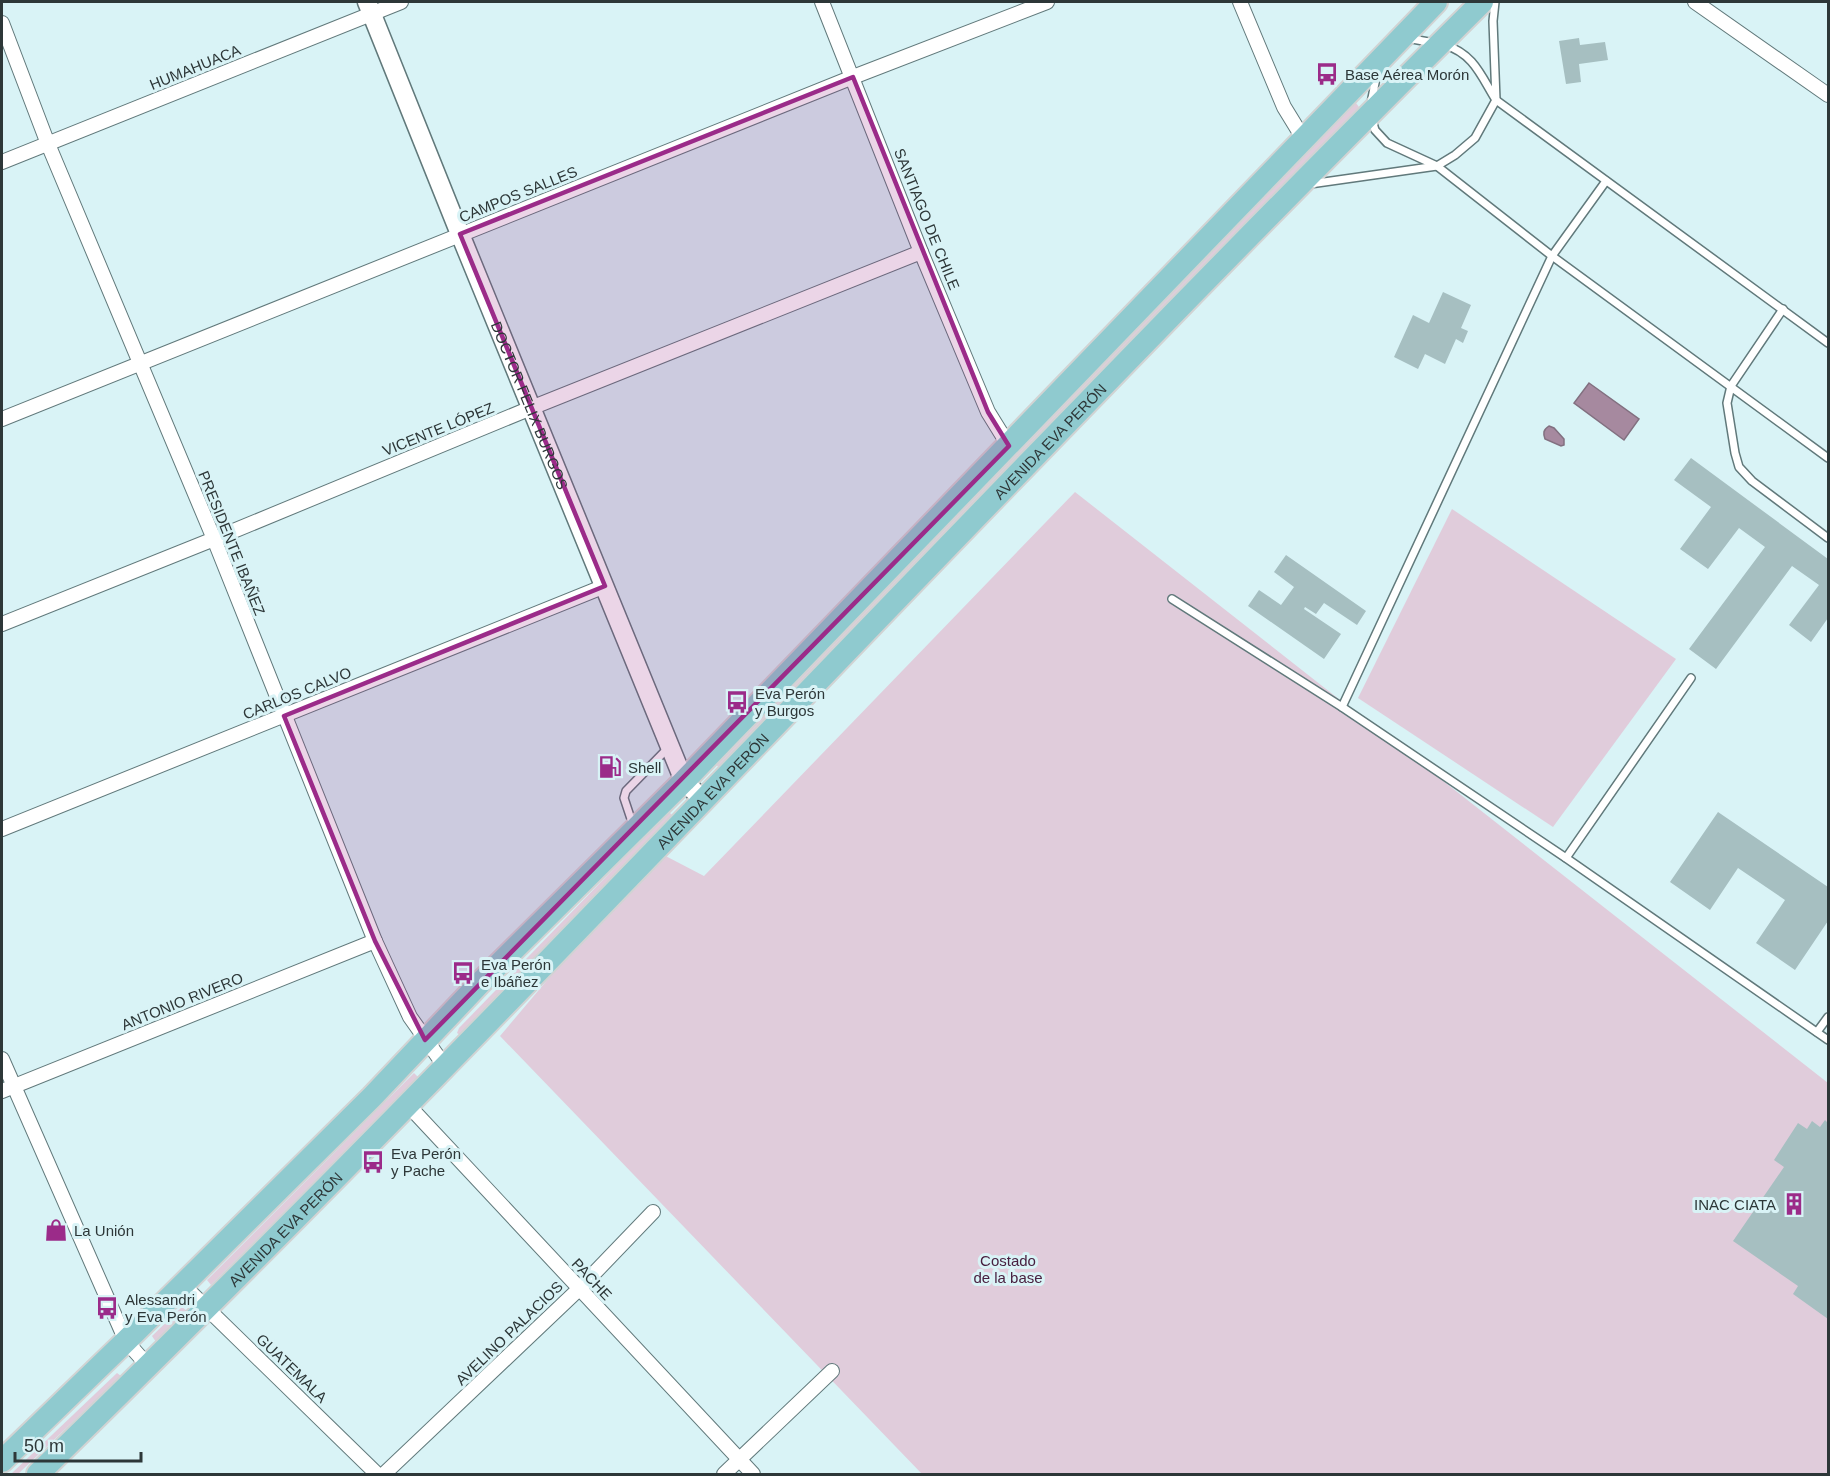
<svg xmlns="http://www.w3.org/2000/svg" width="1830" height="1476" viewBox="0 0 1830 1476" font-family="Helvetica,sans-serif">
<rect width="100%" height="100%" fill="#d9f3f6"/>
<!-- green -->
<g fill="#e0ccdb">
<polygon points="1356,103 1359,107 720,768 716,765"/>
<polygon points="1075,492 1828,1083 1828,1474 922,1474 500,1036 656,851 704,876"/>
<polygon points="1452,509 1676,659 1553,827 1358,698"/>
<polygon points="669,812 672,815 465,1034 460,1035 457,1033 459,1028"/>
<polygon points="414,1073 419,1078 211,1285 207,1280"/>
<polygon points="182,1307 187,1311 156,1342 152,1336"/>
<polygon points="117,1373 121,1376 18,1474 11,1474"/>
</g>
<!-- water -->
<g fill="#a6899f" stroke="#827080" stroke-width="1.5">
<polygon points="1589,383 1639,419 1624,440 1574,403"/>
<path d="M1549,426l5,2 10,11v6l-3,1 -16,-7c-2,-6 -2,-9 4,-13z"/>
</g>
<!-- building -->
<g fill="#a6bfc1">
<polygon points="1579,38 1580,45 1605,42 1608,60 1579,64 1581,82 1566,84 1559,41"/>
<polygon points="1443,292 1471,305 1461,328 1468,331 1463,343 1456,339 1445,364 1425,354 1418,369 1394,357 1413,315 1429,323"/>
<polygon points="1691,458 1828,559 1828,618 1811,642 1789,625 1819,585 1792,566 1716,669 1689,649 1765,547 1739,528 1708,569 1680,549 1711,507 1674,480"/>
<polygon points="1286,555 1366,611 1357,625 1324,603 1316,614 1305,607 1304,609 1341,634 1324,659 1248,606 1259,590 1281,605 1294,587 1274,572"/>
<polygon points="1718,812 1828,887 1828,921 1795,970 1756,943 1785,900 1738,868 1710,910 1670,882"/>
<polygon points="1825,1120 1828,1123 1828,1319 1793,1294 1798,1286 1733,1241 1784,1167 1774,1160 1798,1123 1807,1129 1812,1121 1820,1127"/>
</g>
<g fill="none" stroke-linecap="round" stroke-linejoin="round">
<!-- service casing -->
<g stroke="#61797b" stroke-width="10">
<g id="service">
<polyline points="1407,38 1434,43"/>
<path d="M1445,45c29,9 36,31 51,55l332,243"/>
<polyline points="1371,103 1377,73"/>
<polyline points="1372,120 1375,130 1387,143 1437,166 1552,256 1828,458"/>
<polyline points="1310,184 1437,166 1455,155 1475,138 1496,100 1493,21 1495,2"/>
<polyline points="1783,309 1731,386 1727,403 1735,453 1739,467 1752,481 1828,538"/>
<polyline points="1172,599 1342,707 1566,858 1828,1040"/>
<polyline points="1342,707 1552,256 1606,181"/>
<polyline points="633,825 624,798 626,791 669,747"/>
<polyline points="1566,858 1691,678"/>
<polyline points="1817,1032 1828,1017"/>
</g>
</g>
<!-- minor casing -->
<g stroke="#61797b" stroke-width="16">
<g id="minor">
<polyline points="822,2 921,252 988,412 1009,446"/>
<polyline points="1240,2 1284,107 1303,138"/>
<polyline points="1695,2 1828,95"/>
<polyline points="2,23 48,144 214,539 375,941 410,1017 446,1068"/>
<polyline points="2,162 401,2"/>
<polyline points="2,419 853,77 1047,2"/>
<polyline points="2,624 214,539 531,408 921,252"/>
<polyline points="2,829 605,586"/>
<polyline points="2,1059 126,1341 149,1367"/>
<polyline points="2,1091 375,941"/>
<polyline points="408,1105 753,1474"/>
<polyline points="183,1285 377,1474"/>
<polyline points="384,1474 579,1289 653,1212"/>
<polyline points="724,1474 832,1371"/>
</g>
</g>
<!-- tertiary casing -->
<g stroke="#61797b" stroke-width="21">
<g id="tertiary">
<path id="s1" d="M367,2l93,232 224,547 20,20"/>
</g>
</g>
<!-- primary casing -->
<g stroke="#d1d3d3" stroke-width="26">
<g id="primary">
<polyline points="2,1461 126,1341 372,1097 480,983 684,781 1436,2"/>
<path id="s2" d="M38,1474c493,-480 956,-988 1444,-1472"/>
</g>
</g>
<!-- service -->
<use href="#service" stroke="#fff" stroke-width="7"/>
<!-- minor -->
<use href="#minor" stroke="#fff" stroke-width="14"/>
<!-- tertiary -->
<use href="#tertiary" stroke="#fff" stroke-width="18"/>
<!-- primary -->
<use href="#primary" stroke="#8fcacf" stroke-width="22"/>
</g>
<!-- marked area -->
<path fill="#9b2b89" fill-opacity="0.2" stroke="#9b2b89" stroke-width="4.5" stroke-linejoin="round" d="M853,77l135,335 21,34 -584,594 -50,-99 -91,-225 321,-130 -145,-352z"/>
<!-- icons -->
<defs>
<g id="bus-bare" transform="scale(1.8)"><path d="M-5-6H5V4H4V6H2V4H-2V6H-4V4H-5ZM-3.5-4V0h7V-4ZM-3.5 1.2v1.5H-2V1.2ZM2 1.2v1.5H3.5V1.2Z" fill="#9b2b89" stroke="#d9f3f6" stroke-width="2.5" paint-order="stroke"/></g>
<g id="fuel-bare" transform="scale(1.8)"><path d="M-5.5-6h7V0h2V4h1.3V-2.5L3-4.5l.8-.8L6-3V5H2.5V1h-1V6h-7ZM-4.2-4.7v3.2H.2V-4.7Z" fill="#9b2b89" stroke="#d9f3f6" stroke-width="2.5" paint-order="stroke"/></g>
<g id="building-bare" transform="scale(1.8)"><path d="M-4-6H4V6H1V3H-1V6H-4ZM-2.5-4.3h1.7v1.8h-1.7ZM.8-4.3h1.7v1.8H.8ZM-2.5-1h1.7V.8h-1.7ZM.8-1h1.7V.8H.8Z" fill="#9b2b89" stroke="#d9f3f6" stroke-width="2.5" paint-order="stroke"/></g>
<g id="shop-bare" transform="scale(1.8)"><path d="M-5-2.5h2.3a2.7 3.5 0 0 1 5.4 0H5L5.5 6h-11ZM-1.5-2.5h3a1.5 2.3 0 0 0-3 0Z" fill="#9b2b89" stroke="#d9f3f6" stroke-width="2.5" paint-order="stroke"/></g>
</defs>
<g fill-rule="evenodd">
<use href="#bus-bare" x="1327" y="74"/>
<use href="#bus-bare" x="737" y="702"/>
<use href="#fuel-bare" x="610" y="767"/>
<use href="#bus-bare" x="463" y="973"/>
<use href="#bus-bare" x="373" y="1162"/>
<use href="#building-bare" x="1794" y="1204"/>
<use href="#shop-bare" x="56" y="1230"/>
<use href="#bus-bare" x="107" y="1308"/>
</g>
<g text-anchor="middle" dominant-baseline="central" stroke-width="6" stroke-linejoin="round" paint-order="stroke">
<!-- street labels -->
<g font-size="15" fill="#2d3738" stroke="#d9f3f6">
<text transform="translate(195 67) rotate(-22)">HUMAHUACA</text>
<text transform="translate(518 194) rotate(-22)">CAMPOS SALLES</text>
<text transform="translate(927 219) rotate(68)">SANTIAGO DE CHILE</text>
<text stroke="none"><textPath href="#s1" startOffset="435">DOCTOR FELIX BURGOS</textPath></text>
<text transform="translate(438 429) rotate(-22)">VICENTE LÓPEZ</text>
<text stroke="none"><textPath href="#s2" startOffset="1446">AVENIDA EVA PERÓN</textPath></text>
<text transform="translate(232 543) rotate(68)">PRESIDENTE IBAÑEZ</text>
<text transform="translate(297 693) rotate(-22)">CARLOS CALVO</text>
<text stroke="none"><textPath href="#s2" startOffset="960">AVENIDA EVA PERÓN</textPath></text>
<text transform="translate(182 1001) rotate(-22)">ANTONIO RIVERO</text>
<text stroke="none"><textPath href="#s2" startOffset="348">AVENIDA EVA PERÓN</textPath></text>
<text transform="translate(592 1279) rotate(47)">PACHE</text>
<text transform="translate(509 1333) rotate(-44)">AVELINO PALACIOS</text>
<text transform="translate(292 1368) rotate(44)">GUATEMALA</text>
</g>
<!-- poi labels -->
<g font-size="15" fill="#2d3738" stroke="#d9f3f6" text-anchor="start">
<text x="1345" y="74">Base Aérea Morón</text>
<text x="755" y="693">Eva Perón<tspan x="755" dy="17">y Burgos</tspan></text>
<text x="628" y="767">Shell</text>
<text x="481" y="964">Eva Perón<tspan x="481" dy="17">e Ibáñez</tspan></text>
<text x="391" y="1153">Eva Perón<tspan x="391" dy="17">y Pache</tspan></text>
<text x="1776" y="1204" text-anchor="end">INAC CIATA</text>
<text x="74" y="1230">La Unión</text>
<text x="125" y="1299">Alessandri<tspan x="125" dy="17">y Eva Perón</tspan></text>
</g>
<!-- park labels -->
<g font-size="15" fill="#482040" stroke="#d9f3f6">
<text x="1008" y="1260">Costado<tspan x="1008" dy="17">de la base</tspan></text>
</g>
</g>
<!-- border -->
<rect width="1830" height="1476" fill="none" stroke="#2d3738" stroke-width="6"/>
<!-- scale -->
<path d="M15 1452v9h126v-9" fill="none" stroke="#2d3738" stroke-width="3"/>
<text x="24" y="1452" font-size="18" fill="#2d3738" stroke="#d9f3f6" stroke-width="4.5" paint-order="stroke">50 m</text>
</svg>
